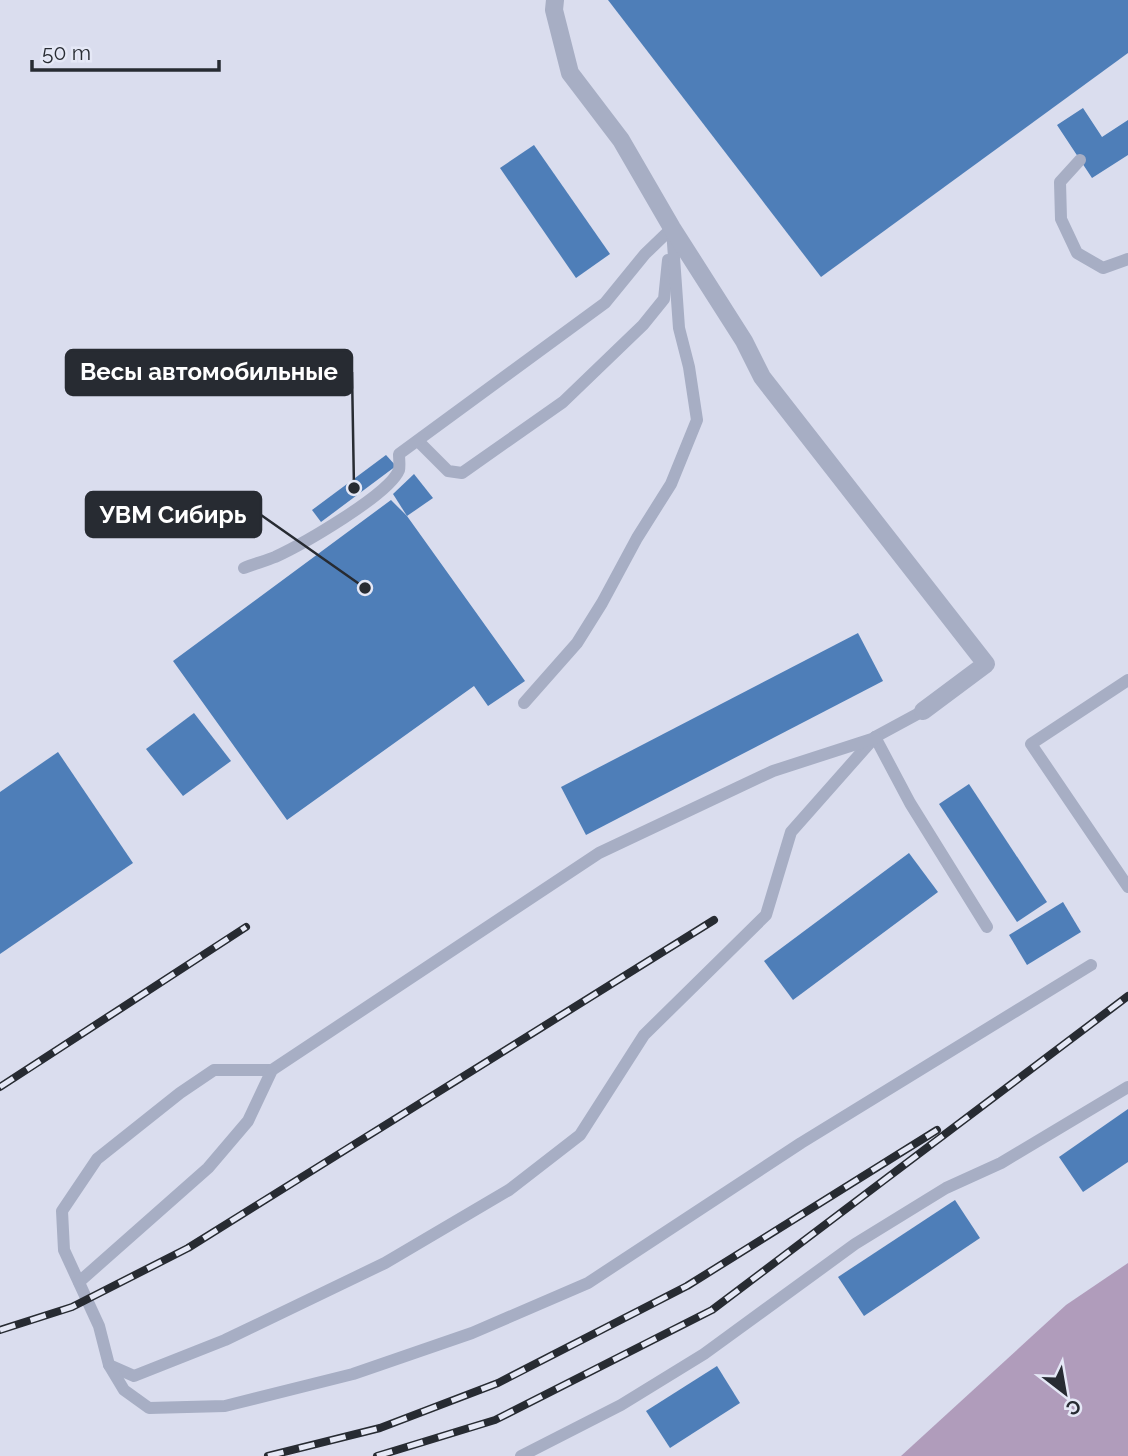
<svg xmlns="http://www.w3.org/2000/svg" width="1128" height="1456" viewBox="0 0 1128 1456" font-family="Raleway,sans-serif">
<rect width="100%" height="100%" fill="#daddee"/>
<!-- green -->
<polygon fill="#b09cbb" points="1128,1263 1128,1456 901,1456 1066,1305"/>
<!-- building -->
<g fill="#4e7eb8">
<polygon points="608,0 1128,0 1128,53 821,277"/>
<polygon points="1083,108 1102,137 1128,120 1128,155 1092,178 1057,125"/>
<polygon points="534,145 610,254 576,278 500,168"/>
<polygon points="386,455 396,466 321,522 312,510"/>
<polygon points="414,474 433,498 407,516 393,494"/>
<polygon points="391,500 407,516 525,681 488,706 474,686 287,820 173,661"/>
<polygon points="858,633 883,681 586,835 561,787"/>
<polygon points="194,713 231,761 183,796 146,749"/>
<polygon points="58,752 133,863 0,954 0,792"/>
<polygon points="969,784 1047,902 1017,922 939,804"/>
<polygon points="909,853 938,892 793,1000 764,961"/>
<polygon points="1063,902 1081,932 1027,965 1009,935"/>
<polygon points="1128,1109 1128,1162 1083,1192 1059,1157"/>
<polygon points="955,1200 980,1238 864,1316 838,1277"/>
<polygon points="717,1366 740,1403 670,1448 646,1411"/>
</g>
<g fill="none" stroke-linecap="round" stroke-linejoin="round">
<!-- service -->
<g stroke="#a7aec4" stroke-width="12">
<polyline points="1080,160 1060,182 1061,219 1077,253 1103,268 1128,259"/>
<polyline points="418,441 448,471 462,473 563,402 643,325 664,299 668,260"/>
<path d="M244,568c10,-4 21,-7 31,-11 26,-12 114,-62 124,-87 1,-4 0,-11 0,-16l206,-151 40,-49 27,-26"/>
<polyline points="1128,680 1031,744 1128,887"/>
<polyline points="524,703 577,643 602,603 637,538 671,484 697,420 689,367 679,328 672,229"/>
<polyline points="923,711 875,737 910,803 987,927"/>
<polyline points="272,1070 214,1070 180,1093 97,1159 62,1211 64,1250 99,1326 109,1365 134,1376 225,1340 385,1263 509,1190 580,1135 644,1035 766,915 791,832 875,737"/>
<polyline points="79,1282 208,1168 248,1121 272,1070 599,853 773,771 875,738"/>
<polyline points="109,1365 124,1390 149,1408 225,1406 353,1374 472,1333 588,1283 801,1143 1091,965"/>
<polyline points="521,1456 621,1405 704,1354 855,1244 946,1188 1001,1163 1128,1087"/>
</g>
<!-- minor -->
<polyline stroke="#a7aec4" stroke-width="18" points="555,0 554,10 570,73 621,140 672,228 744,341 762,377 986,664 923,711"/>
<!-- rail casing -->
<g stroke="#272b32" stroke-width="8">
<g id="rail">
<polyline points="0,1087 246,927"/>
<polyline points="0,1330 72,1307 188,1248 714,920"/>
<polyline points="268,1456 380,1428 498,1383 687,1286 937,1130"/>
<polyline points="377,1456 495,1420 712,1310 1128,996"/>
</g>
</g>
<!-- rail -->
<use href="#rail" stroke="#e5e8f6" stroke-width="5" stroke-dasharray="16" stroke-linecap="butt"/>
</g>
<!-- callouts -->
<path fill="none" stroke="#272b32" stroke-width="2.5" d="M354 488L352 372M365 588L261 515"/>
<g fill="#272b32" stroke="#e5e8f6" stroke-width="2.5">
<circle cx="354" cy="488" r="7"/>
<circle cx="365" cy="588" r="7"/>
</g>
<g fill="#272b32" stroke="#272b32" stroke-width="2.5">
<rect x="66" y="350" width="286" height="45" rx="7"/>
<rect x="86" y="492" width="175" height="45" rx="7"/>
</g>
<g font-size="24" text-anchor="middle" font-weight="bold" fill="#fff">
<text x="209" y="380">Весы автомобильные</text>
<text x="173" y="523">УВМ Сибирь</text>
</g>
<!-- north arrow -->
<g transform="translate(1065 1393) rotate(149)" stroke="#e5e8f6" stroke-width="5" paint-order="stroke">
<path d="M0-5L12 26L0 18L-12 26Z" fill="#272b32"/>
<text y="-10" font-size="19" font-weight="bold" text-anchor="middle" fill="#272b32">С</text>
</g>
<!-- scale -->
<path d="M32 60v10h187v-10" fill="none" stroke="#272b32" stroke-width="3.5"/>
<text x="42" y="60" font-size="21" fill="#272b32" stroke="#e5e8f6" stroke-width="5" paint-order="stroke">50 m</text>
</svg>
